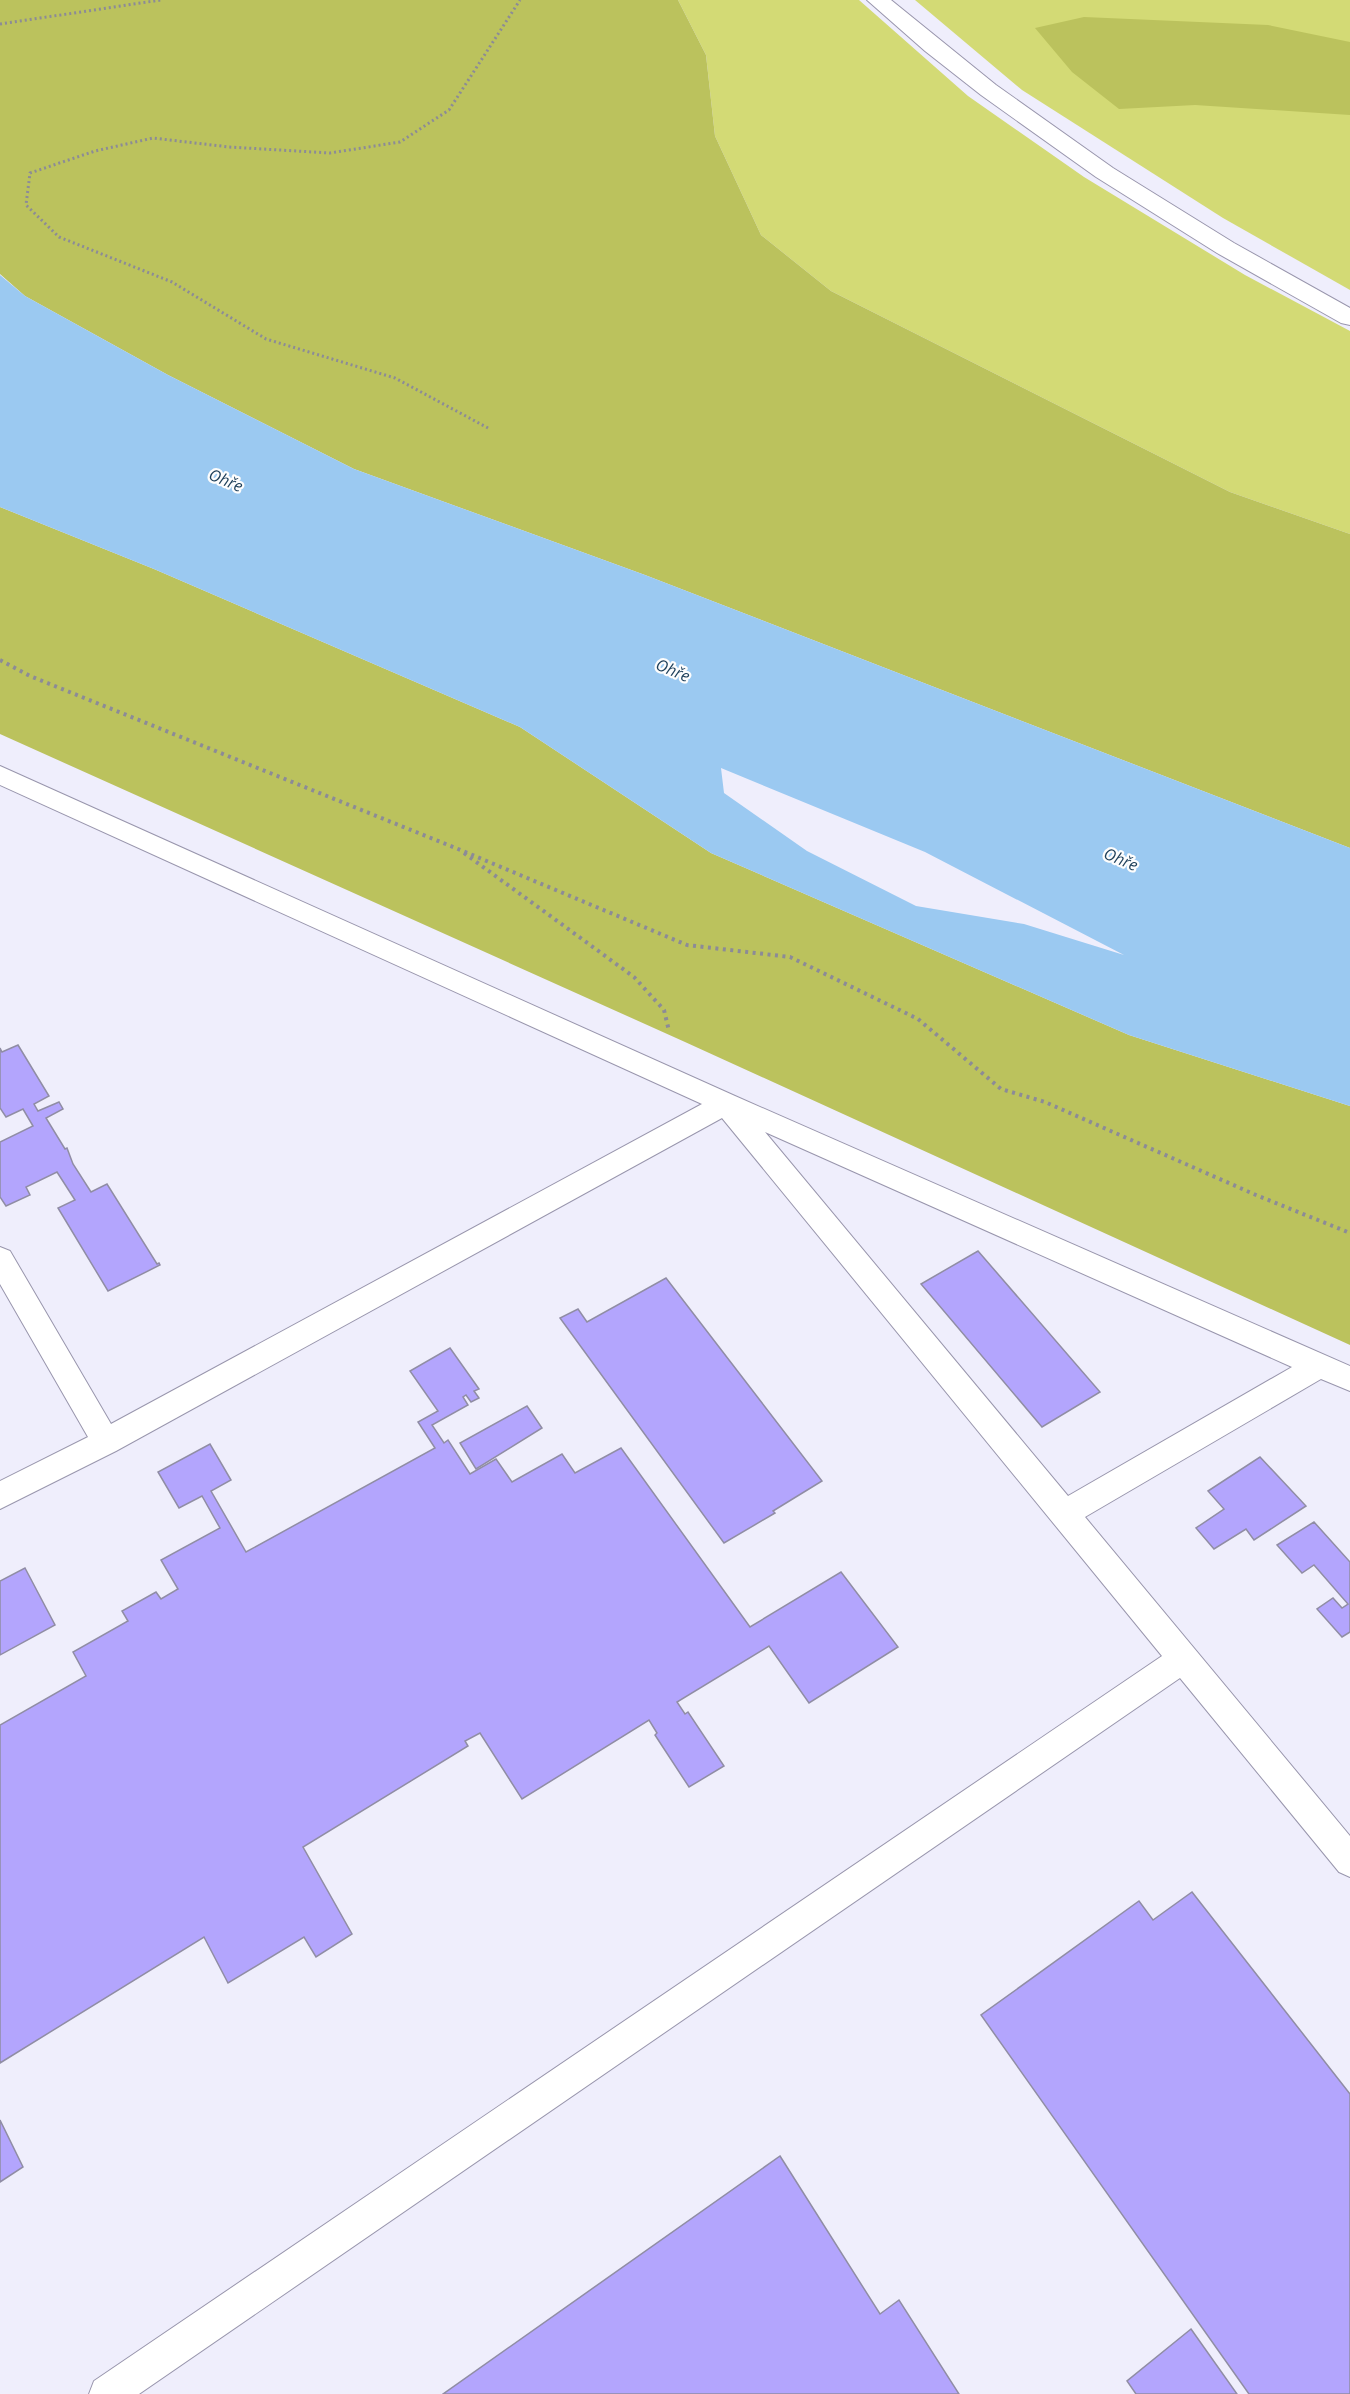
<svg xmlns="http://www.w3.org/2000/svg" width="1350" height="2394" viewBox="0 0 1350 2394" font-family="'Open Sans',sans-serif">
<rect width="100%" height="100%" fill="#efeefc"/>
<!-- green -->
<g fill="#d3da75">
<polygon points="678,0 859,0 968,96 1084,177 1245,275 1350,331 1350,534 1230,492 831,291 761,235 715,136 706,55"/>
<polygon points="915,0 1350,0 1350,290 1223,218 1022,90"/>
</g>
<!-- forest -->
<g fill="#bbc25d">
<polygon points="0,0 678,0 706,55 715,136 761,235 831,291 1230,492 1350,534 1350,848 645,575 354,469 168,375 25,296 0,274"/>
<polygon points="1084,17 1268,25 1350,42 1350,115 1195,105 1119,109 1072,72 1035,28"/>
<polygon points="0,507 154,569 520,727 711,853 1129,1035 1350,1106 1350,1345 685,1042 0,734"/>
</g>
<!-- water -->
<path fill="#9bc9f1" fill-rule="evenodd" d="M0,275l25,21 143,79 186,94 291,106 705,273v258l-221,-71 -418,-182 -191,-126 -366,-158 -154,-62zM721,768l204,84 199,103 -100,-31 -108,-18 -109,-55 -83,-58z"/>
<!-- building -->
<g fill="#b3a5fd" stroke="#908da4" stroke-width="1.5">
<polygon points="18,1045 49,1096 34,1104 38,1111 59,1102 63,1109 46,1118 65,1149 67,1148 73,1164 91,1192 107,1184 157,1264 159,1263 160,1265 108,1291 58,1208 75,1200 57,1172 26,1187 30,1195 6,1206 0,1197 0,1142 33,1126 23,1109 6,1117 0,1108 0,1048 2,1052"/>
<polygon points="978,1251 1100,1392 1042,1427 921,1284"/>
<polygon points="666,1278 822,1481 773,1511 775,1513 724,1543 560,1318 578,1309 587,1322"/>
<polygon points="450,1348 479,1389 474,1391 479,1398 471,1402 466,1395 463,1397 468,1405 432,1425 444,1443 448,1440 470,1474 496,1459 512,1482 562,1454 575,1473 621,1448 750,1627 841,1572 898,1647 809,1703 769,1646 677,1702 685,1714 688,1712 724,1766 689,1787 655,1735 657,1733 649,1720 522,1799 480,1733 465,1741 468,1746 303,1847 352,1934 316,1957 304,1937 228,1983 204,1937 0,2063 0,1725 86,1676 73,1652 128,1621 122,1611 156,1592 161,1599 178,1589 161,1560 220,1528 202,1496 179,1508 158,1472 210,1444 231,1480 211,1491 246,1552 435,1448 418,1422 438,1411 410,1371"/>
<polygon points="527,1406 542,1428 476,1469 460,1443"/>
<polygon points="1260,1457 1306,1506 1254,1540 1246,1529 1214,1549 1196,1528 1224,1509 1208,1491"/>
<polygon points="1314,1522 1350,1562 1350,1632 1342,1637 1317,1609 1333,1598 1342,1608 1348,1604 1314,1565 1302,1573 1277,1545"/>
<polygon points="25,1568 55,1625 0,1655 0,1581"/>
<polygon points="1192,1892 1350,2094 1350,2394 1249,2394 981,2015 1139,1901 1153,1920"/>
<polygon points="0,2120 23,2167 0,2182"/>
<polygon points="780,2156 880,2314 899,2300 959,2394 443,2394"/>
<polygon points="1191,2329 1237,2394 1136,2394 1127,2381"/>
</g>
<g fill="none" stroke-linecap="round" stroke-linejoin="round">
<!-- lane casing -->
<g stroke="#9996ad" stroke-width="2">
<path id="lane" d="M0,766l735,330 615,270v25l-29,-12 -236,138 265,319v41l-11,-5 -159,-194 -1041,716h-50l5,-13 1068,-725 -440,-538 -606,333 -116,58v-28l88,-44 -88,-153v-37l10,4 101,173 591,-320 -702,-319zM765,1132l527,235 -224,129z"/>
</g>
<!-- secondary casing -->
<g stroke="#9996ad" stroke-width="2">
<polygon id="secondary" points="867,0 891,0 996,85 1113,168 1234,243 1350,308 1350,325 1341,323 1217,253 1096,177 981,95 925,51"/>
</g>
<!-- path-far1 -->
<g stroke="#8c8b97" stroke-width="3" stroke-dasharray="2 3" stroke-linecap="butt">
<polyline points="0,24 161,0"/>
<polyline points="488,428 395,378 266,339 172,282 59,237 26,205 30,173 95,151 153,138 229,147 330,153 400,142 449,110 520,0"/>
</g>
<!-- path -->
<g stroke="#8c8b97" stroke-width="4" stroke-dasharray="3 4.5" stroke-linecap="butt">
<polyline points="0,660 30,676 458,849 687,945 790,957 918,1019 1001,1089 1045,1102 1256,1195 1350,1233"/>
<polyline points="464,853 634,977 664,1010 669,1031"/>
</g>
<!-- lane -->
<use href="#lane" fill="#fff" fill-rule="evenodd"/>
<!-- secondary -->
<use href="#secondary" fill="#fff" fill-rule="evenodd"/>
</g>
<g text-anchor="middle" dominant-baseline="central" stroke-width="4.5" stroke-linejoin="round" paint-order="stroke">
<!-- water labels -->
<g font-size="16" font-style="italic" fill="#1c3e59" stroke="#fdfdfd">
<text transform="translate(226 480) rotate(23)">Ohře</text>
<text transform="translate(673 670) rotate(23)">Ohře</text>
<text transform="translate(1121 859) rotate(23)">Ohře</text>
</g>
</g>
</svg>
